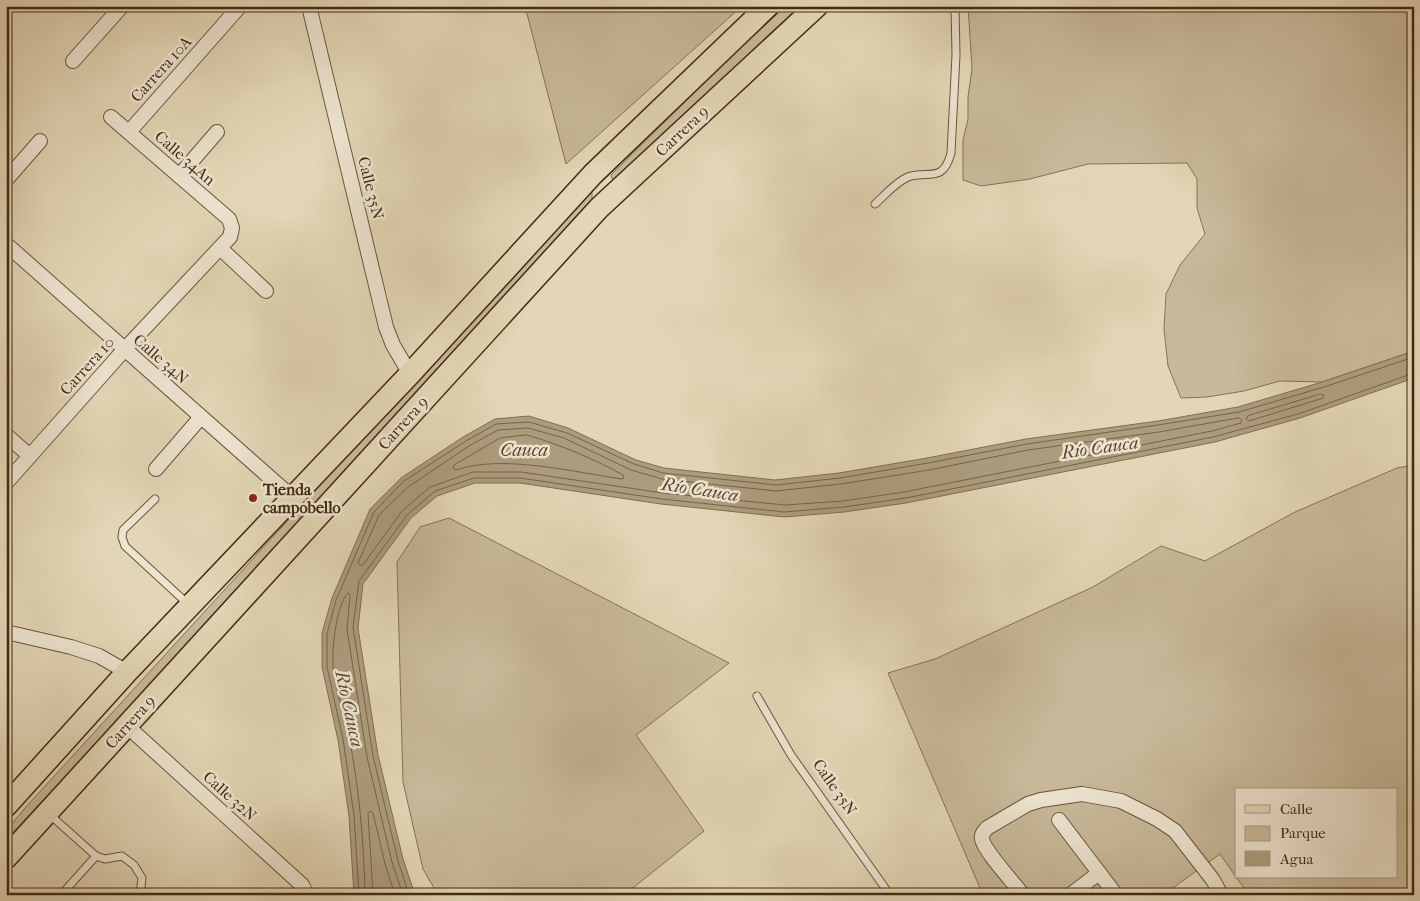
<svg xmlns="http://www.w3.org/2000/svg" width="1420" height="901" viewBox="0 0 1420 901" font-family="'IM FELL French Canon',serif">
<rect width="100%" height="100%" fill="#e3d6b6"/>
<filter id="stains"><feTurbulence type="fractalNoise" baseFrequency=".004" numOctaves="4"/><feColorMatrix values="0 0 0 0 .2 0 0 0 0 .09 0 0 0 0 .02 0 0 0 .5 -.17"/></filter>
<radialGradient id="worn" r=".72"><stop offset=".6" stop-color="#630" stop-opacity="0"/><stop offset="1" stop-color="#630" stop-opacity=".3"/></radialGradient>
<!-- green -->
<g fill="#c8b99a" stroke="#857256">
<polygon points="525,6 742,6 566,164"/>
<polygon points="786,6 808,6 614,184 611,175 727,60"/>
<polygon points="968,6 1414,6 1414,351 1322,382 1280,381 1244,391 1207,397 1181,398 1168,366 1164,329 1166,294 1180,265 1205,234 1197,208 1197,179 1187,163 1088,164 1030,179 981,186 963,180 963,140 968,119 968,97 972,69"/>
<polygon points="592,188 592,200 300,525 6,840 6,831 25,808"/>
<polygon points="1414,465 1414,895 1249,895 1236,877 1396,877 1396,790 1236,790 1236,877 1220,854 1163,895 983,895 888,673 935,659 1093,587 1161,546 1205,561 1295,512 1397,468"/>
<polygon points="449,518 729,663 636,735 704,831 624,895 438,895 423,869 403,782 397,562 420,527"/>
</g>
<!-- water -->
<polygon fill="#ac9c7e" stroke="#826e53" points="1414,351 1414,378 1300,418 1215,442 906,503 844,512 784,517 661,504 520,483 475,483 437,496 411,518 363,584 358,628 378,755 403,859 415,895 354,895 349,816 338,740 322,667 322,633 332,598 370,509 401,478 463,437 495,419 529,416 568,428 636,460 664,468 775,480 839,473 927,458 1026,439 1158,421 1238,407 1322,382"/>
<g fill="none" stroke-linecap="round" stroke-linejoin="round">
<!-- shore -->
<g stroke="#776348" stroke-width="1">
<polygon points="1321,394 1324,395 1323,398 1249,421 1246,419 1248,416"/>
<polygon points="1239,418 1242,420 1241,423 1212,431 904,492 843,501 785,505 663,493 521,472 473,472 430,487 402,511 363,565 360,565 358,563 379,515 408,487 469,446 498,430 528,428 564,438 631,470 662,479 776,491 841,484 929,470 1028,450 1159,432"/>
<path d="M527,435c34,10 65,23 96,40l1,3 -2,1c-49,-7 -120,-25 -166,-9l-3,-2 1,-3 46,-27z"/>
<polyline points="359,895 354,815 343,739 327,667 327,634 336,600 374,512 404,481 466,441 496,424 529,422 567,433 634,464 663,473 776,485 840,478 928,463 1027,444 1158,425 1239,412 1324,387 1414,357"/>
<path d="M365,895c-1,-53 -6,-107 -16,-159 -5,-23 -14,-47 -16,-70 -1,-17 3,-61 15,-73l2,2 -3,34 20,128 25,105 11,33"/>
<polyline points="373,895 368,813 370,811 373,813 385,864 395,895"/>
<polyline points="409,895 398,861 373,756 353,627 359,581 407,515 435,491 474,478 520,478 662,499 784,512 844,507 906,498 1213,437 1298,414 1414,373"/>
</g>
<!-- service casing -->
<g stroke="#6a553b" stroke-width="9">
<g id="service">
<path d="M875,204c10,-9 21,-22 33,-27 20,-7 35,7 43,-24l5,-98 -1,-49"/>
<polyline points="155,499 123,530 122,537 125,546 188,604"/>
<polyline points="757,696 791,755 890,895"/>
<polyline points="49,814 96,856 105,859 122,856 134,865 142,878 140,895"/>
<polyline points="61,895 96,856"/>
</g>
</g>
<!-- minor casing -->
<g stroke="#6a553b" stroke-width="16">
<g id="minor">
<polyline points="309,6 386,327 393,345 410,374"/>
<polyline points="73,61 122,6"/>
<polyline points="129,132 240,6"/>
<polyline points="179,176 217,132"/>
<polyline points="6,180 40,141"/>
<polyline points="6,244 293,498"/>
<polyline points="220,248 266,291"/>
<polyline points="6,435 30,456"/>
<polyline points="156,469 201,417"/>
<polyline points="6,483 124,350 230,237 232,228 229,219 111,117"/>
<polyline points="6,632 71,647 99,656 127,672"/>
<polyline points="127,726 302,885 307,895"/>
<polyline points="1059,820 1116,895"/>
<path d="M1023,895c-9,-12 -39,-44 -41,-56 -1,-5 2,-7 5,-11l41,-24 13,-4 41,-6 39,7 36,18 18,12 38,49 8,15"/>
<polyline points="1070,895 1099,873"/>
</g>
</g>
<!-- primary casing -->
<g stroke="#422a12" stroke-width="24">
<g id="primary">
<polyline points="6,806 127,672 410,374 593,174 768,6"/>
<polyline points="6,858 599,208 817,6"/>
</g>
</g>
<!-- service -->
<use href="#service" stroke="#ede4d0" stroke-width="7"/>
<!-- minor -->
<use href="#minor" stroke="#ede4d0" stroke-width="14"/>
<!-- primary -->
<use href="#primary" stroke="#e3d6b6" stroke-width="21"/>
</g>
<!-- markers -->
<circle fill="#8f2418" stroke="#ede4d0" stroke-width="2" cx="253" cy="498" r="5"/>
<g text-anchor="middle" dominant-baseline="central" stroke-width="5" stroke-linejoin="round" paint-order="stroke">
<!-- street labels -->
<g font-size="16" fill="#422a12" stroke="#ede4d0">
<text transform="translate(161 69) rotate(-48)">Carrera 10A</text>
<text transform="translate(682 131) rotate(-43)">Carrera 9</text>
<text transform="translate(185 158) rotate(41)">Calle 34An</text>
<text transform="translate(371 188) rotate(76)">Calle 35N</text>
<text transform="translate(161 359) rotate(41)">Calle 34N</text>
<text transform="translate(87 366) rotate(-48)">Carrera 10</text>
<text transform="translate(403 423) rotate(-48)">Carrera 9</text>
<text transform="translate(130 722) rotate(-48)">Carrera 9</text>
<text transform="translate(835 787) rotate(55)">Calle 35N</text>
<text transform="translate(230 796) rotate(42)">Calle 32N</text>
</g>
<!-- poi labels -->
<g font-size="16" font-weight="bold" fill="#422a12" stroke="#ede4d0" text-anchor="start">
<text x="263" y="489">Tienda<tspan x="263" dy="18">campobello</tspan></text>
</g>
<!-- water labels -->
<g font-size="18" font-style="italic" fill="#5c462d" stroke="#ede4d0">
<text transform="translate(1100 448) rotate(-8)">Río Cauca</text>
<text x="524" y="450">Cauca</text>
<text transform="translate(700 490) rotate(9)">Río Cauca</text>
<text transform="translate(349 709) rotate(78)">Río Cauca</text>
</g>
</g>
<!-- margin -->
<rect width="1420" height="901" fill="none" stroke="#e3d6b6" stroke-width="25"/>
<rect x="8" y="8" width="1405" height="886" fill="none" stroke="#422a12" stroke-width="2.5"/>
<rect x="12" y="12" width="1395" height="876" fill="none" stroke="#422a12"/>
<!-- legend -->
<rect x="1235" y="788" width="162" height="90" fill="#ede4d0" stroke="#a99a84"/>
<rect x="1245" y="805" width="25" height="8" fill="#e3d6b6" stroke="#a99a84"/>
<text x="1280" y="814" font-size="15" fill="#422a12">Calle</text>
<rect x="1245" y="826" width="25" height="15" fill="#c8b99a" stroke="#a99a84"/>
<text x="1280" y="838" font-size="15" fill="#422a12">Parque</text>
<rect x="1245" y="851" width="25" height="15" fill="#ac9c7e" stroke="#a99a84"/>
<text x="1280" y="864" font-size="15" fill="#422a12">Agua</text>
<rect width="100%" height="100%" filter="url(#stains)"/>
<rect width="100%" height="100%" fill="url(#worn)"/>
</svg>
